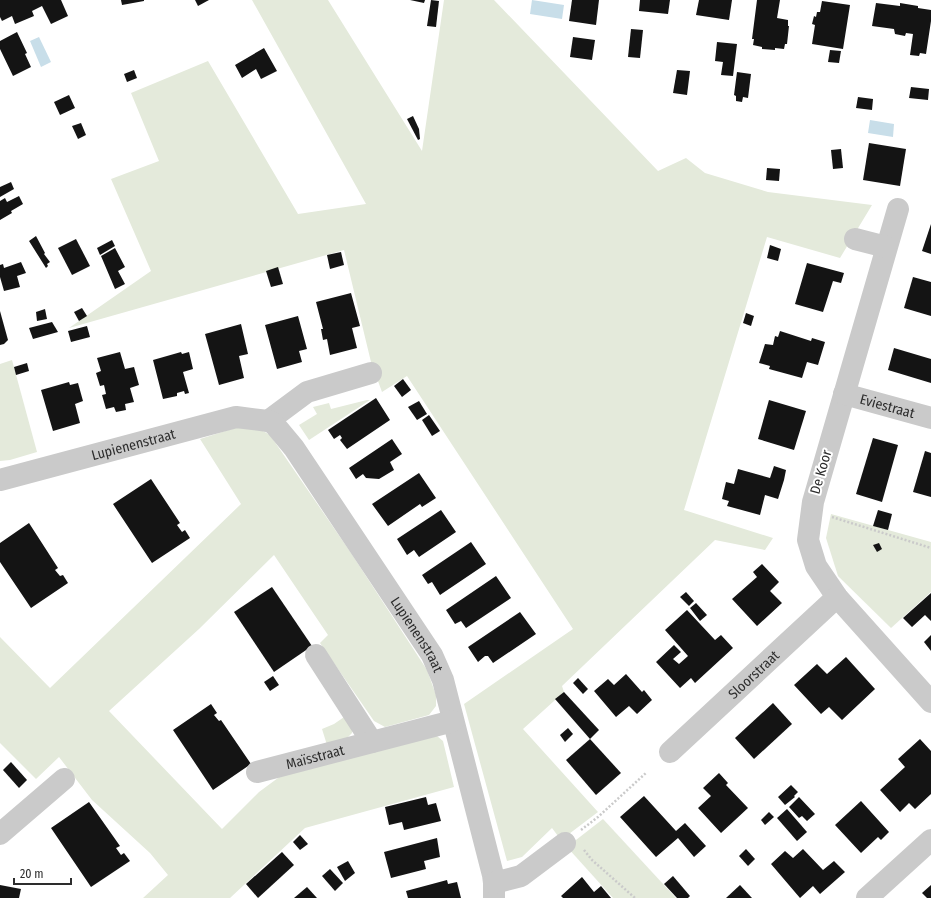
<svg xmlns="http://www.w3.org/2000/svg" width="931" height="898" viewBox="0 0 931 898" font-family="'Fira Sans Condensed',sans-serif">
<rect width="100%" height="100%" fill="#fff"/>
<!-- green -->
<g fill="#e4eadb">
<polygon points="252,0 328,0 422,151 444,0 494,0 658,171 686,158 705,173 768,192 872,205 840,258 767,237 684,510 773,538 765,550 715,540 562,686 564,692 523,729 598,812 561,840 552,828 522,857 507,861 464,704 573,629 407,376 382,392 371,362 344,250 69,328 151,271 111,179 159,161 131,93 208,61 298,214 366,204"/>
<polygon points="12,360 37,452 10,460 0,461 0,364"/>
<polygon points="367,400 370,400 309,440 299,425 317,414 313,407 329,403 331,409"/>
<polygon points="256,427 270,435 351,553 427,670 436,695 436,706 429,715 385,727 374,721 320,643 328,635 274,555 199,629 109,711 222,829 259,792 282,775 437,736 443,741 454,787 305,828 230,898 143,898 168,875 150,853 92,800 59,757 36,779 0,743 0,637 50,688 241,504 200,439 235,428"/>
<polygon points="831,514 931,542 931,592 891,628 838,576 826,538"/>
<polygon points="347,715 352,725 352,733 345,740 327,745 322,729 334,724"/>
<polygon points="603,819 676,898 613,898 567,847"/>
</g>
<!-- water -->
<g fill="#c8dee9">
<polygon points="532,0 564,5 562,19 530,14"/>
<polygon points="39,37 51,62 41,67 30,41"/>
<polygon points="870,120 894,124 893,137 868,133"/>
</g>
<!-- building -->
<g fill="#141414">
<polygon points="0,0 61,0 68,16 51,24 42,6 32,11 34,16 15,24 12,16 2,21 0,17"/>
<polygon points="121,0 144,0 144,1 122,5"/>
<polygon points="195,0 209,0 198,6"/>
<polygon points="410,0 425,0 424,3"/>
<polygon points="431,0 439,1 436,27 427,26"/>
<polygon points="572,0 599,0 596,25 569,21"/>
<polygon points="640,0 670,0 668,14 639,11"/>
<polygon points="699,0 732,0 729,20 696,15"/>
<polygon points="757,0 780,0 777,18 788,20 788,26 789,26 787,44 785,44 784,49 775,48 775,50 762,49 762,47 753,45 754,39 752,39"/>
<polygon points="822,1 850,5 843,49 812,44 815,25 812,24 814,16 816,17 817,12 820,12"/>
<polygon points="876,3 900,6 900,3 918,6 918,8 931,10 931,21 926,54 920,53 919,56 910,55 913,34 906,33 905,36 895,34 894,29 872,26"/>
<polygon points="631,29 643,30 640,58 628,57"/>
<polygon points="17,32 27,53 25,54 31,67 13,76 0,49 0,41"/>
<polygon points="573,37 595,40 592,60 570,57"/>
<polygon points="717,42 737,44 733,76 721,75 723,62 715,61"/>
<polygon points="264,48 277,71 261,79 256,69 242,78 235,65"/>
<polygon points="830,50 841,51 839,63 828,62"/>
<polygon points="134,70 137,78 127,82 124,74"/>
<polygon points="677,70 690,71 687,95 673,93"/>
<polygon points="737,72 751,74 748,98 743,97 742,102 736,101 736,96 734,95"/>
<polygon points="911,87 929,89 928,100 909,98"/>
<polygon points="69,95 75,108 60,115 54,102"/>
<polygon points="858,97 873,99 872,110 856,108"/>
<polygon points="413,116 419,129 420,139 418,140 407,119"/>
<polygon points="81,123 86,135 78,139 72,126"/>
<polygon points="869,143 906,149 900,186 863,180"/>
<polygon points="841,149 843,168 833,169 831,150"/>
<polygon points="767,168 780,169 779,181 766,180"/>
<polygon points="11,182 14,189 0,197 0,187"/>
<polygon points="19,196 23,204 11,211 12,213 0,220 0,201 5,198 7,202"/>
<polygon points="931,224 931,254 922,251"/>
<polygon points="36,236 45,253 44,254 50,262 47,264 48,266 46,268 29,241"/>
<polygon points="76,239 90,266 72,275 58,248"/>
<polygon points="112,240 115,246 100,255 97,248"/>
<polygon points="770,245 781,249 778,261 767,258"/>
<polygon points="115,248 125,267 118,271 125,284 115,289 101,256"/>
<polygon points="341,252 344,265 330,269 327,255"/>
<polygon points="21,262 26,273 17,276 20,287 4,291 0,277 0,265 3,264 4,268"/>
<polygon points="807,263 844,273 841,283 833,281 823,312 795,304"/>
<polygon points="278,267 283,284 271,287 266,271"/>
<polygon points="913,277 931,282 931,316 904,308"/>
<polygon points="351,293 360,326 352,328 357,348 330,355 327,339 323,340 321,329 323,329 316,302"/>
<polygon points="82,308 87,316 79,321 74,312"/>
<polygon points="45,309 47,319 37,321 36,312"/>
<polygon points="0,311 8,340 4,344 0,345"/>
<polygon points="746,313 754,316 751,326 743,323"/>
<polygon points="298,316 307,349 299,351 302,362 277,369 265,325"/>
<polygon points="52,322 58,332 33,339 29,328"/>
<polygon points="241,324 248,354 239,356 244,378 219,385 205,334"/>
<polygon points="87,326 90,337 71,342 68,331"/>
<polygon points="780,331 811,341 812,338 825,342 818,365 807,362 802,378 769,369 770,366 759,363 765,344 773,345 775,336 778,337"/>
<polygon points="894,348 931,359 931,383 888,370"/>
<polygon points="120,352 125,369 134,367 139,385 130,388 134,402 125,404 126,410 116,412 114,407 106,409 102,395 106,394 104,385 100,386 96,373 101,371 97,358"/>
<polygon points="181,352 182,354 189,352 193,369 183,372 189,393 185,394 184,391 177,393 177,396 163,399 153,360"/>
<polygon points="27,363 29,371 16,375 14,367"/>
<polygon points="403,379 411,390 402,397 394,386"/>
<polygon points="69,382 70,385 78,383 83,401 75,404 80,423 53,431 41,390"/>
<polygon points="376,398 390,420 347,449 340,440 342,438 340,435 334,439 328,430"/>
<polygon points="769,400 806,411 794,450 758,439"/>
<polygon points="419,401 427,414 417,420 408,407"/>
<polygon points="429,415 440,431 432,436 422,420"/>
<polygon points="873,438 898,445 882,502 856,494"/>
<polygon points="392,439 402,454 390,462 394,470 379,479 366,478 363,474 356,479 349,468"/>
<polygon points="925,451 931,453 931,497 913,492"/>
<polygon points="774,466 786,470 784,480 778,499 765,495 760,515 727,506 729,501 722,499 726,482 734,484 738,469 770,478"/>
<polygon points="419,473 436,498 422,507 420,504 388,526 372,504"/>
<polygon points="151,479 180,523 177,525 182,532 185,530 190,538 152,563 113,504"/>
<polygon points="441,510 456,532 419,557 414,550 407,555 397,539"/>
<polygon points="878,510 892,514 888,530 873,526"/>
<polygon points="29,523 58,568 55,570 60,576 63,575 68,583 31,608 0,562 0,543"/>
<polygon points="471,542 486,564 440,595 432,582 428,584 422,575"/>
<polygon points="879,543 882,549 877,552 873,545"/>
<polygon points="762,564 779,582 770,591 782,603 757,626 732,599 757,577 753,572"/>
<polygon points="496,576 511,598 466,628 461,621 455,624 446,610"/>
<polygon points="272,587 312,646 274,672 234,612"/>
<polygon points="686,592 694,601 689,606 680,597"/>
<polygon points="931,593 931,621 925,615 912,627 903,618"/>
<polygon points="696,603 707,615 700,621 690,608"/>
<polygon points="687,610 715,640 721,635 733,648 695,683 691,678 680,688 656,662 674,645 681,652 673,659 679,664 688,656 665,630"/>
<polygon points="520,612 536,634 493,663 488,656 485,656 478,662 468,647"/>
<polygon points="931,635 931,651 924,642"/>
<polygon points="846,657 875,689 842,720 829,707 821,714 794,685 817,664 827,674"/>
<polygon points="626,674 642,692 644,690 652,700 637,714 629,706 616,717 594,691 608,679 614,685"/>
<polygon points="273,676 279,685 270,691 264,682"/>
<polygon points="578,678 588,689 583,694 573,683"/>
<polygon points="564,692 599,730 590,739 555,699"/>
<polygon points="773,703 792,724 754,759 735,738"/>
<polygon points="211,704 217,713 214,715 219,721 221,720 251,764 213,790 173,730"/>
<polygon points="568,728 573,734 565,742 560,735"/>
<polygon points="590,739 621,773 596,795 566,760"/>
<polygon points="920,739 931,751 931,794 915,809 909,803 900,812 880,790 905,767 898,759"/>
<polygon points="11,762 27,780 19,788 3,770"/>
<polygon points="719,773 728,783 726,785 748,808 721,833 698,808 711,796 703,788"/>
<polygon points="791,785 798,792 794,796 795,797 785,805 778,797"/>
<polygon points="644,796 676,831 685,823 706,846 694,857 678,838 656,857 620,817"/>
<polygon points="426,797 428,805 436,803 441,821 404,830 402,822 389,825 385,807"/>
<polygon points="799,797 815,814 807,821 802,816 799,818 789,807"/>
<polygon points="861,801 889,832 881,840 878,837 861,853 835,825"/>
<polygon points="89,802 120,846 116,848 121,855 124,853 130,861 91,887 51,828"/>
<polygon points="787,809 807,832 797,841 777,818"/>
<polygon points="769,812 774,817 765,825 761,820"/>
<polygon points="300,835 308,844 300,850 293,842"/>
<polygon points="437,838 440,857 424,861 426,869 391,878 384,852"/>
<polygon points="746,849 755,859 748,866 739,856"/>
<polygon points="803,849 823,870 834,861 845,872 820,894 813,886 800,898 771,864 785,851 793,858"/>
<polygon points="282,852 294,865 258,898 246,884"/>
<polygon points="348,861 355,873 345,881 337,867"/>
<polygon points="330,869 343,883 335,891 322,876"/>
<polygon points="673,876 690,896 688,898 677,898 664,884"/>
<polygon points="582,877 594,892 601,886 611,898 563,898 561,896"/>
<polygon points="447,880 448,884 457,882 461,898 408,898 406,891"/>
<polygon points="0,885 21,889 19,898 0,898"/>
<polygon points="740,885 752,898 726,898"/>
<polygon points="931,885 931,898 927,898 922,893"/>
<polygon points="307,887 317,898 294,898"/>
</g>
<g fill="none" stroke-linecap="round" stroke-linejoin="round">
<!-- path -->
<g stroke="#cacaca" stroke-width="2.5" stroke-dasharray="2 2" stroke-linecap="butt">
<polyline points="832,517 931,548"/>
<polyline points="581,830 598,817 647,772"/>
<polyline points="584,850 592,860 635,898"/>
</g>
<!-- minor -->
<g stroke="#cacaca" stroke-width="22">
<polyline points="898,209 813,502 808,540 816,566 837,597 931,702"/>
<polyline points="855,239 886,247"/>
<path id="s1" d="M844,394l87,24"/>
<polyline points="268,421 307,392 371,373"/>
<path id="s2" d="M0,480l236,-63 32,4 6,3 20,24 138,207 11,25 50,195 1,8v15"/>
<polyline points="316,655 372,742"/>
<path id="s3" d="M670,752l167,-155"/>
<path id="s4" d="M257,772l196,-51"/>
<polyline points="0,834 64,779"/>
<polyline points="494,883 521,876 565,843"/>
<polyline points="867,898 931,840"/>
</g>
</g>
<g text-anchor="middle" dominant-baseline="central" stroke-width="4" stroke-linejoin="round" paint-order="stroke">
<!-- street labels -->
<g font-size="14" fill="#2d2d2d" stroke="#fff">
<text stroke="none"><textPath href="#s1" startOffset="45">Eviestraat</textPath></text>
<text stroke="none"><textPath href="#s2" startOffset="138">Lupienenstraat</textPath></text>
<text transform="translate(821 472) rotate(-74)">De Koor</text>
<text stroke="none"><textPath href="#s2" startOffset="538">Lupienenstraat</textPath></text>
<text stroke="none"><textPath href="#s3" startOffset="114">Sloorstraat</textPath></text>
<text stroke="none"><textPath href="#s4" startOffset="60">Maïsstraat</textPath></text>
</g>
</g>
<!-- scale -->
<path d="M14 878v6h57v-6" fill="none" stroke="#2d2d2d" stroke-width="2"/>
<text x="20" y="878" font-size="12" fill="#2d2d2d" stroke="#ffffff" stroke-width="3" paint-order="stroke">20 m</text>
</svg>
